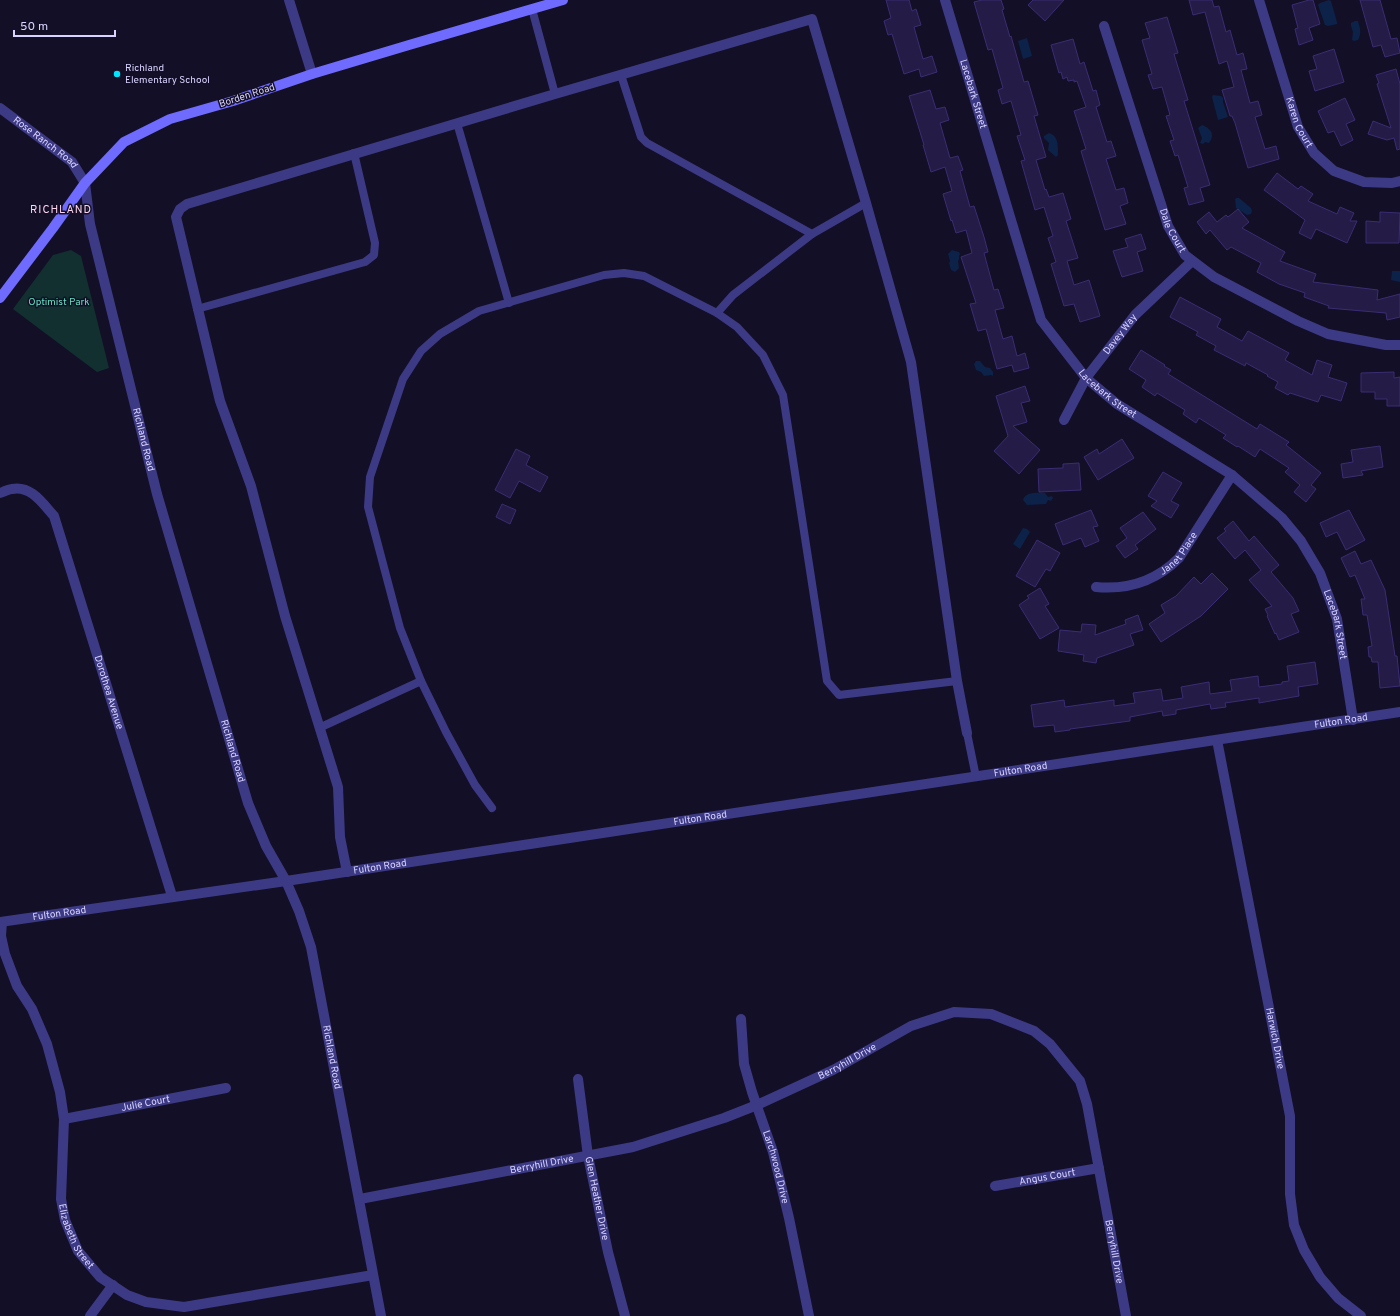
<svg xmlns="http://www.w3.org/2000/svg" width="1400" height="1316" viewBox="0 0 1400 1316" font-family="Overpass,sans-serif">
<rect width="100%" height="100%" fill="#130f26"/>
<!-- green -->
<polygon fill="#12302f" points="71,250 81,256 109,368 97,372 13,309 53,255"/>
<!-- water -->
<g fill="#0c2248">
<polygon points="1329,0 1331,1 1337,22 1337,24 1328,26 1325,25 1318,5 1320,3"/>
<path d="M1355,21h3c2,7 4,12 0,19l-4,1 -2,-1 1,-8 -2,-6v-3z"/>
<polygon points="1027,38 1032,56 1023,59 1018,41"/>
<polygon points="1213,95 1221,96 1223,98 1223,102 1228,117 1218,120 1212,97"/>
<path d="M1202,125c8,3 14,9 7,18l-4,-1 -2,2 -3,-1 2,-5 -4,-10z"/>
<path d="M1049,133c10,3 9,14 9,22l-2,2 -8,-7 1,-7 -5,-5v-2z"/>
<polygon points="1237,198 1239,198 1251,208 1252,211 1251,214 1247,215 1236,208 1235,199"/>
<polygon points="952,250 959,252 960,254 959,256 959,259 958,261 959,268 955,272 951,270 949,263 950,261 948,254"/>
<polygon points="1392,271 1400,271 1400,282 1391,280"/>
<polygon points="976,361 980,361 985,367 990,368 993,372 993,376 991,375 984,376 981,372 976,370 974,364"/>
<path d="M1045,493l3,4 4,-1 1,2 -2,3 -3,-1 -2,4 -19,1 -4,-5c3,-9 14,-7 22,-7z"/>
<polygon points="1023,528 1027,529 1030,532 1020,549 1013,544"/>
</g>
<!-- building -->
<g fill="#241b47" stroke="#3b2d73">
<polygon points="886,0 909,0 912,11 916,9 921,25 914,27 923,59 932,56 937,72 921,77 919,69 904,74 892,34 888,35 884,21 891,18"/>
<polygon points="982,0 1001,0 1004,9 1002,10 1010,37 1011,36 1024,82 1028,81 1038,115 1034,116 1046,157 1036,160 1045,190 1046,189 1049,197 1063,193 1071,219 1066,221 1078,258 1067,261 1074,285 1089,280 1100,316 1080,322 1074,304 1064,306 1051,264 1056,262 1048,238 1053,236 1044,207 1035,210 1021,161 1025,160 1017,136 1021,135 1011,101 1002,104 998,90 1003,88 992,49 988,50 974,2"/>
<polygon points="1033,0 1064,0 1045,21 1028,5"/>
<polygon points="1189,0 1212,0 1214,7 1219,6 1226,32 1230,30 1237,55 1243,53 1247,69 1241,70 1250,103 1258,101 1262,115 1255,117 1265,149 1276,146 1279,159 1248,168 1235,123 1232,116 1230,116 1222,90 1234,87 1227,61 1219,64 1205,12 1193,15"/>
<polygon points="1309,0 1313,0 1320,24 1309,28 1313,40 1299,45 1295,29 1298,28 1292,5"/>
<polygon points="1360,0 1380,0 1391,39 1397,38 1400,53 1385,57 1381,45 1373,47"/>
<polygon points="1167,17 1178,53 1174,54 1188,100 1184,101 1210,185 1200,188 1204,201 1189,205 1184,188 1188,187 1178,155 1175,156 1170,141 1174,140 1166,116 1170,115 1162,87 1153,89 1148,75 1152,74 1142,40 1150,38 1145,23"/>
<polygon points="1073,39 1080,64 1084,62 1093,91 1096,90 1100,105 1096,107 1107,142 1111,141 1116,156 1106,159 1116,190 1124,188 1128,203 1120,206 1126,224 1105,230 1081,151 1086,149 1074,111 1086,107 1077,81 1074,82 1074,80 1068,81 1067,77 1063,79 1061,72 1059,73 1051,45"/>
<polygon points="1334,49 1344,82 1315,91 1309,71 1317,69 1313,56"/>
<polygon points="1396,69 1400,84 1400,149 1397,150 1394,138 1387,140 1368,134 1373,121 1391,128 1377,84 1379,83 1376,75"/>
<polygon points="930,90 936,109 945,107 949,120 940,123 950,158 958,156 963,170 960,171 970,207 974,206 984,237 988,252 984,253 994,290 998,289 1004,308 995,310 1003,339 1012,336 1017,356 1025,353 1029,368 1014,372 1012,365 997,369 986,329 978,331 970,304 976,303 961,257 972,253 966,230 956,233 952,220 951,221 943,194 952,191 945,167 931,172 923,145 924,145 909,96"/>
<polygon points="1345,98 1355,120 1346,124 1353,140 1341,146 1334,131 1328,133 1318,111"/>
<polygon points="1277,173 1298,189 1301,186 1313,194 1308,201 1337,214 1340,207 1354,213 1350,221 1357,221 1347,243 1316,229 1311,239 1299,233 1305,220 1264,190"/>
<polygon points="1238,209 1249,222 1242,228 1285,252 1280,261 1316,274 1313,282 1378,290 1377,300 1400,294 1400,317 1387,320 1386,313 1328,308 1329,306 1304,297 1305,293 1279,284 1257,272 1261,263 1231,247 1227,250 1210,230 1206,234 1197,222 1209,212 1217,222 1226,215 1228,217"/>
<polygon points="1380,212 1400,213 1399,243 1366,243 1366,221 1380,222"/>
<polygon points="1141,234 1146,249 1137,252 1143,271 1122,277 1113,251 1128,247 1125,239"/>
<polygon points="1180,297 1221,319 1217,327 1242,341 1248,331 1289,353 1285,360 1312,375 1317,360 1332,365 1328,377 1347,383 1341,401 1321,395 1318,402 1290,393 1288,395 1275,388 1278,382 1267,376 1268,375 1246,363 1245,366 1214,350 1216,346 1196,335 1198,332 1170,317"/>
<polygon points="1141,350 1165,365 1164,366 1171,370 1168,374 1215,403 1257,429 1260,424 1289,442 1286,445 1321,473 1311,485 1316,489 1306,502 1294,492 1300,485 1285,472 1289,468 1260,449 1255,457 1238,446 1237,447 1223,438 1226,435 1199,418 1196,423 1183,414 1185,410 1157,393 1155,396 1142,387 1146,380 1129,369"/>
<polygon points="1394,372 1394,378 1400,377 1400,406 1387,406 1387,399 1375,399 1375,392 1361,392 1361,373"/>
<polygon points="1025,386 1030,401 1021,403 1027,422 1013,426 1040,450 1019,474 994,451 1008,436 996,396"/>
<polygon points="1122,439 1134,458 1098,480 1084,457 1097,449 1099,454"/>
<polygon points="1380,446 1383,467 1361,471 1363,475 1343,478 1341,464 1353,462 1351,450"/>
<polygon points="516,449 530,456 526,465 548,477 540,492 519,481 510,498 495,490"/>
<polygon points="1079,463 1081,490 1039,492 1038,469 1063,468 1063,464"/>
<polygon points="1163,472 1182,483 1171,501 1179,505 1171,518 1151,506 1157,501 1148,496"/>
<polygon points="502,504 516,510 510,524 496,517"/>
<polygon points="1091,510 1098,526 1093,527 1099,541 1085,547 1081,538 1063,545 1055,524"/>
<polygon points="1349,510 1365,540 1346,550 1337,532 1326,537 1320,523"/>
<polygon points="1143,512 1156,529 1135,545 1138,549 1125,558 1116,546 1127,538 1120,528"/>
<polygon points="1233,521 1249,541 1254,536 1279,565 1271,572 1293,598 1299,611 1291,614 1299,632 1279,640 1276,633 1275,634 1267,616 1268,615 1265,609 1272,606 1249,580 1261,570 1245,550 1235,559 1217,538 1226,531 1224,529"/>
<polygon points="1037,540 1060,553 1050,571 1046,569 1035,587 1016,576"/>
<polygon points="1355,551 1361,564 1371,560 1385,590 1395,656 1397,656 1400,686 1380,688 1378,662 1372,662 1371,657 1369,657 1368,647 1372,646 1367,615 1363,615 1361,599 1365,599 1355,575 1350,577 1341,558"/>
<polygon points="1212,573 1228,589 1201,616 1161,642 1149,624 1165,613 1161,605 1176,596 1194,577 1201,584"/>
<polygon points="1040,588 1049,604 1045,606 1059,628 1040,639 1019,605 1029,598 1027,596"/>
<polygon points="1138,615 1143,630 1130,634 1134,645 1097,658 1096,663 1083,661 1084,655 1058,651 1060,630 1081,632 1082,624 1096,625 1095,635 1126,624 1125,620"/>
<polygon points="1315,662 1318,684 1298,687 1299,696 1259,703 1259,698 1225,703 1226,707 1211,709 1210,704 1176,710 1176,714 1163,716 1162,711 1130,717 1130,721 1070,729 1070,730 1055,732 1054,725 1034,727 1031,705 1064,700 1065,707 1114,700 1114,706 1135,703 1133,693 1161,689 1163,701 1183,698 1181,687 1209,682 1210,694 1232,691 1230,680 1258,676 1259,687 1282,684 1282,682 1289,681 1287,666"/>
</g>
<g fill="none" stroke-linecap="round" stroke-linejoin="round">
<!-- service -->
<g stroke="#3d3a85" stroke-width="8">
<polyline points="532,9 555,94"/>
<polyline points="621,75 641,137 647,143 812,234 866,203"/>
<polyline points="457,123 509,303"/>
<polyline points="197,309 365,262 374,255 375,243 354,153"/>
<polyline points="717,313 733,295 812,234"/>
<polyline points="319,728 421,681"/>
<polyline points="967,733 976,777"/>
<polyline points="492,808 475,785 446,732 421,681 400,628 368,507 370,477 403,379 421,351 440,334 479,311 604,275 624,273 644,276 717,313 737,327 763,355 783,395 827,681 839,695 957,681"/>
</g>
<!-- minor -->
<g stroke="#3d3a85" stroke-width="10">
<path id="s1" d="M945,0l96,320 45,58 31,26 115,71 50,43 19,23 19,32 17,46 16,101"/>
<path id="s2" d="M1259,0l39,127 16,26 20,18 30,11 28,1 8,-2"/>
<path id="s3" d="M1104,26l64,200 17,29 29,22 84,44 30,13 58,11h14"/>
<path id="s4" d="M1064,420l22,-42 49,-63 57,-54"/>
<path id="s5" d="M0,493c4,-1 8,-4 12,-4 19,-4 31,15 42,27l118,380"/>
<path id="s6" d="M1096,587c32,3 60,-6 83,-29l53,-83"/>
<path id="s7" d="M1217,740l73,376v78l4,31 10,25 16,27 18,21 23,18"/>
<polyline points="347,872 340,837 338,787 285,616 251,486 220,401 176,217 180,209 187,204 555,94 812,19 866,203 911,362 957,681 967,733"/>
<path id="s8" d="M0,922l286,-41"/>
<path id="s9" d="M2,922l-1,14 4,18 12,32 15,23 15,35 13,48 4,27 -3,80 4,21 13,31 22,26 27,18 19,7 38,5 189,-32"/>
<path id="s10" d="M741,1019l3,45 8,28 21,60 16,66 20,98"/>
<path id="s11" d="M578,1079l10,77 20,96 17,64"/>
<path id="s12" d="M64,1119l162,-31"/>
<path id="s13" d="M995,1186l104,-18"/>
<path id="s14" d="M360,1199l273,-52 91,-29 33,-13 76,-35 78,-44 43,-14 37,2 43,17 16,13 30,37 7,23 39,212"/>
<polyline points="90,1316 113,1285"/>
</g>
<!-- tertiary -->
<g stroke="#3d3a85" stroke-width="10">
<polyline points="289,0 312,74"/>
<path id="s15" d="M0,108l72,54 13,21 5,41 67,270 91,309 18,43 20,35 13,30 12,36 70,369"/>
<path id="s16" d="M286,881l1114,-169"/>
</g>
<!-- secondary -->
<polyline stroke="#6f6bff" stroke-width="10" points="0,298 53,228 85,183 124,142 170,119 233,101 312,74 409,45 563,0"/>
</g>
<!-- markers -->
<circle fill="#00e5ff" stroke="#130f26" stroke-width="1.5" cx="117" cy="74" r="4"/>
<g text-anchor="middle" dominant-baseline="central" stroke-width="3" stroke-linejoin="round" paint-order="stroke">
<!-- poi labels -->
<g font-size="10" fill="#d9d4ff" stroke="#130f26" text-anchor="start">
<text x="125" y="68">Richland<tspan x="125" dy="12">Elementary School</tspan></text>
</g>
<!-- street labels -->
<g font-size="10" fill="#d9d4ff" stroke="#130f26">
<text stroke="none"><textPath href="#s1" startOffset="98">Lacebark Street</textPath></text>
<text transform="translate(247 96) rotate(-18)">Borden Road</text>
<text stroke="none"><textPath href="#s2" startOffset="129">Karen Court</textPath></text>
<text stroke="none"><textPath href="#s15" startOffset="57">Rose Ranch Road</textPath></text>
<text stroke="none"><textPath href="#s3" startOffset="216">Dale Court</textPath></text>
<text stroke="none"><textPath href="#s4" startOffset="103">Davey Way</textPath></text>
<text stroke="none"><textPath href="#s1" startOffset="434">Lacebark Street</textPath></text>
<text stroke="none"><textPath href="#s15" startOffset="378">Richland Road</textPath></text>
<text stroke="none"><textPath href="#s6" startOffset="94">Janet Place</textPath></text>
<text stroke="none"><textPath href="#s1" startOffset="770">Lacebark Street</textPath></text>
<text stroke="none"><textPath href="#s5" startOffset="250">Dorothea Avenue</textPath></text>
<text stroke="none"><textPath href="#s16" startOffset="1067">Fulton Road</textPath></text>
<text stroke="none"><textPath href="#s15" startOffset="702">Richland Road</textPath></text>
<text stroke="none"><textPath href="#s16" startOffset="743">Fulton Road</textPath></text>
<text stroke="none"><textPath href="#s16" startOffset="419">Fulton Road</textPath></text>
<text stroke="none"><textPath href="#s16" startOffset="95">Fulton Road</textPath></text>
<text stroke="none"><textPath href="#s8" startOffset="60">Fulton Road</textPath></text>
<text stroke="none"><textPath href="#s7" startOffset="304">Harwich Drive</textPath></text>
<text stroke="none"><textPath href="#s15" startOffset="1026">Richland Road</textPath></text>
<text stroke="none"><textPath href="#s14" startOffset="509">Berryhill Drive</textPath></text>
<text stroke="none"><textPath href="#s12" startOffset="83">Julie Court</textPath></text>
<text stroke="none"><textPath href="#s14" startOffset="185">Berryhill Drive</textPath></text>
<text stroke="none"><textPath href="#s10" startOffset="153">Larchwood Drive</textPath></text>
<text stroke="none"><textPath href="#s13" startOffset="53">Angus Court</textPath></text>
<text stroke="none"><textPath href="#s11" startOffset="121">Glen Heather Drive</textPath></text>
<text stroke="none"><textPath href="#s9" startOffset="330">Elizabeth Street</textPath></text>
<text stroke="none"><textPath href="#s14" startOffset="953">Berryhill Drive</textPath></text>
</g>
<!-- park labels -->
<g font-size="10" fill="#5fe0c0" stroke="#130f26">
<text x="59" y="302">Optimist Park</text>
</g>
<!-- neighbourhood labels -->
<g font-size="11" letter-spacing="1" fill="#ffd6f0" stroke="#130f26">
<text x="61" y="210">RICHLAND</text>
</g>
</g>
<!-- scale -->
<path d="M14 30v6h101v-6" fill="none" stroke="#d9d4ff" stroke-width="2"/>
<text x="20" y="30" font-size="12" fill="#d9d4ff" stroke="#130f26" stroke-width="3" paint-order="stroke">50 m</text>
</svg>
